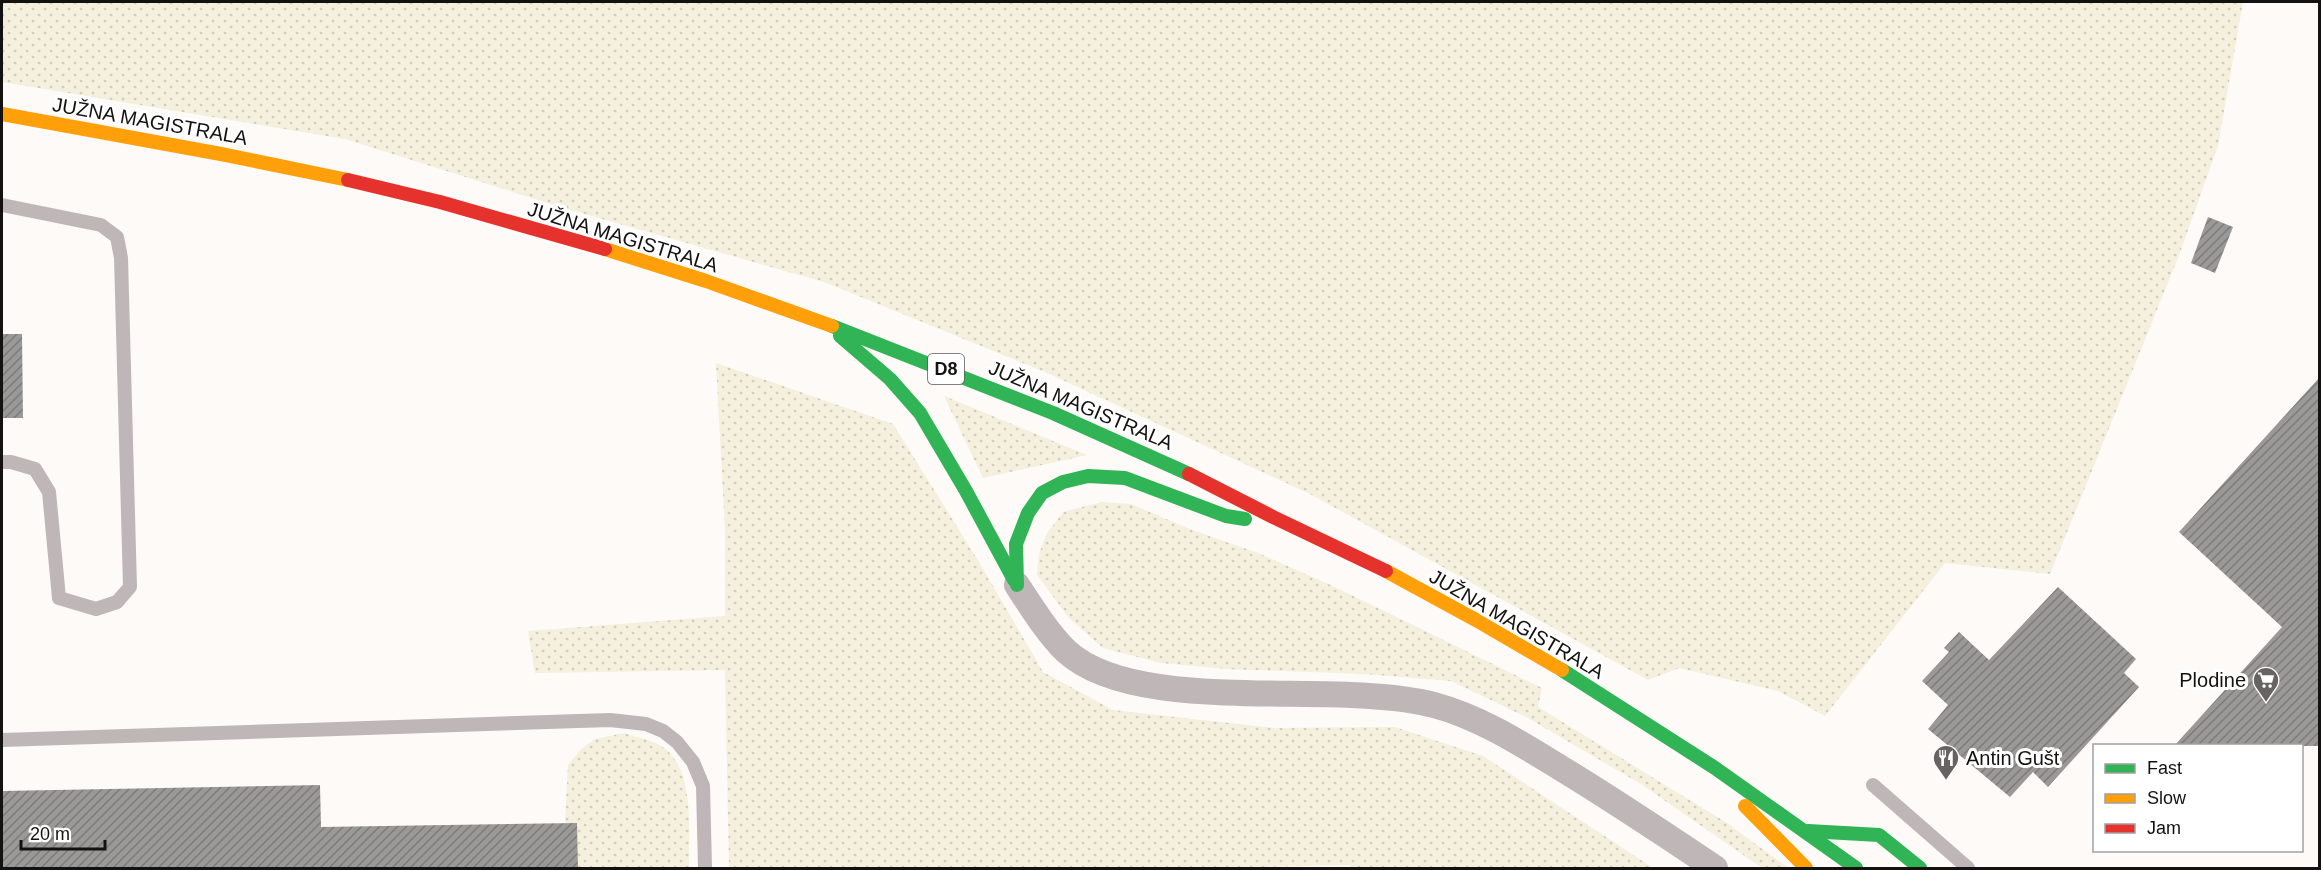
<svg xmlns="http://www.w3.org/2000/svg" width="2321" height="870" viewBox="0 0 2321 870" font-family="Helvetica,sans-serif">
<defs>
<pattern id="grass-dots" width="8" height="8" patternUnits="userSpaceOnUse" patternTransform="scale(1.5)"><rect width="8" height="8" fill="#f4f0dd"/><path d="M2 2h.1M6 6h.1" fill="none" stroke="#d0cdbd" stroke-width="1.8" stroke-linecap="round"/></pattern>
<pattern id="building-hatch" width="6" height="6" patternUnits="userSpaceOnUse" patternTransform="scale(1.5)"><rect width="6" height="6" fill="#9b9997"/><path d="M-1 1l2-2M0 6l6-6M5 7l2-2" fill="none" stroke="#7d7b7a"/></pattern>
</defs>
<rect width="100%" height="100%" fill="#fdfaf8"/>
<!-- grass -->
<g fill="url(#grass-dots)">
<polygon points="2,2 2243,2 2218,146 2178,258 2050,574 1945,563 1825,716 1778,691 1679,668 1648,680 1310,494 1045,372 824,282 567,209 345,139 2,82"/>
<polygon points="716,363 893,424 979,562 1043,672 1113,710 1275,728 1395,727 1483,756 1653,868 1351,868 1350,865 1212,868 729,868 725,670 535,673 528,631 725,616 725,530"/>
<polygon points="944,396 1087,455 983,478"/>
<polygon points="1102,502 1131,504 1192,530 1258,553 1337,588 1542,688 1538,707 1727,823 1788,868 1762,868 1641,784 1526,717 1451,681 1364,674 1227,669 1161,663 1103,648 1069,618 1037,575 1039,554 1046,535 1063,512"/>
<path d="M624,733c12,4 29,7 40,15 32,23 24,86 25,120h-111l-1,-45h-12l3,-58 13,-16 14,-10z"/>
</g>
<!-- building -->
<g fill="url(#building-hatch)">
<polygon points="2208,217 2233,227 2215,273 2191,263"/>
<polygon points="2,334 22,334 23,418 2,418"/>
<polygon points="2319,378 2319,746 2174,746 2282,627 2179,532"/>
<polygon points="2058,587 2136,659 2124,673 2139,687 2048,787 2033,772 2010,797 1928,729 1948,705 1922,681 1949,652 1944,648 1959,632 1989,660"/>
<polygon points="320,785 321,827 577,823 578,868 2,868 2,791"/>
</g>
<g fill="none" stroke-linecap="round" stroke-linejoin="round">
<!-- lane -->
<g stroke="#bfb7b7" stroke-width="14">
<polyline points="2,205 101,225 117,237 121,258 130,587 117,602 96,609 59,598 49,492 35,469 11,462 2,462"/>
<polyline points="2,740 610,720 646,724 663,731 677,742 693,762 703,786 705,868"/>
<polyline points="1873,785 1968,868"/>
</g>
<!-- street -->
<path stroke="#bfb7b7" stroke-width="26" d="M1017,585c15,23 30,47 49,66 71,66 272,28 368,54 45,12 86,38 125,62 53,32 105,67 156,101"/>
<!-- fast -->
<g stroke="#30b455" stroke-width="14">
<polyline points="832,326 1053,413 1189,474"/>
<polyline points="840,336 890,379 920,413 966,491 1014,580"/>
<polyline points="1017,585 1016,544 1028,513 1042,493 1063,482 1088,476 1125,478 1226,516 1245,519"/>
<polyline points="1562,670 1715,768 1856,868"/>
<polyline points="1808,831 1879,835 1920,868"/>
</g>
<!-- slow -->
<g stroke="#ff9f0a" stroke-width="14">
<polyline points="2,114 221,154 348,180"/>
<polyline points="605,249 706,281 832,326"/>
<polyline points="1386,571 1476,620 1562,670"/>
<polyline points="1745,806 1806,868"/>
</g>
<!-- jam -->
<g stroke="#e5322d" stroke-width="14">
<polyline points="348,180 440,202 605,249"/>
<polyline points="1189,474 1273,517 1386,571"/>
</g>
</g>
<!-- icons -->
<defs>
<g id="supermarket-pin" transform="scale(1.35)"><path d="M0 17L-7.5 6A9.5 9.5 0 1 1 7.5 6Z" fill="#666362" stroke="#fff"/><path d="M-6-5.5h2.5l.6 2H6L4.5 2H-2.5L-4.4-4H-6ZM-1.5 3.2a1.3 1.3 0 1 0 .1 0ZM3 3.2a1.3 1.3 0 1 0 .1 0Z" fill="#fff"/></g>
<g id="restaurant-pin" transform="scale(1.35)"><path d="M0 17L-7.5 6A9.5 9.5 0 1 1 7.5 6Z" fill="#666362" stroke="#fff"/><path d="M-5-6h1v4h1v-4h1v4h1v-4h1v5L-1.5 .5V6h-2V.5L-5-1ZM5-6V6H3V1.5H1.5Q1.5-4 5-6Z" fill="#fff"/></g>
</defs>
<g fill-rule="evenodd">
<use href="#supermarket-pin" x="2266" y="680"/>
<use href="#restaurant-pin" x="1946" y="758"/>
</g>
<g text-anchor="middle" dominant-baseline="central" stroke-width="6" stroke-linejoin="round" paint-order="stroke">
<!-- shield labels -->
<rect fill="#fff" stroke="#5a5958" stroke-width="1.5" x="928" y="354" width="36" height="30" rx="4.5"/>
<g font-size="18" font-weight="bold" fill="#141211">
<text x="946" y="369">D8</text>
</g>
<!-- street labels -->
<g font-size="20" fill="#141211" stroke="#fff">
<text transform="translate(150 121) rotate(10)">JUŽNA MAGISTRALA</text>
<text transform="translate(623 237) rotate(17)">JUŽNA MAGISTRALA</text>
<text transform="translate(1081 405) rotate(23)">JUŽNA MAGISTRALA</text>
<text transform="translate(1517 624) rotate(30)">JUŽNA MAGISTRALA</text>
</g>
<!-- poi labels -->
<g font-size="20" fill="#141211" stroke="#fff" text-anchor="end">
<text x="2246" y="680">Plodine</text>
<text x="1966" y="758" text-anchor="start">Antin Gušt</text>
</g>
</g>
<!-- border -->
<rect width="2321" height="870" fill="none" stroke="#141211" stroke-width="6"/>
<!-- legend -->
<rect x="2093" y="744" width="210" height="108" fill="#ffffff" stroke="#a1a0a0" stroke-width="1.5"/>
<rect x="2105" y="764" width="30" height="9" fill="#30b455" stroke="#a1a0a0" stroke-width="1.5"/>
<text x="2147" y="774" font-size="18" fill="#141211">Fast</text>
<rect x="2105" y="794" width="30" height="9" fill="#ff9f0a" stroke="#a1a0a0" stroke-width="1.5"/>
<text x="2147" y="804" font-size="18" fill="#141211">Slow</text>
<rect x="2105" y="824" width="30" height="9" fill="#e5322d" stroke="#a1a0a0" stroke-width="1.5"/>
<text x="2147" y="834" font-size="18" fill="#141211">Jam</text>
<!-- scale -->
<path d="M21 840v9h84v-9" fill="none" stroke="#141211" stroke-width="3"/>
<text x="30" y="840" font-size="18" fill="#141211" stroke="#ffffff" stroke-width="4.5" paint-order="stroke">20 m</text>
</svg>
